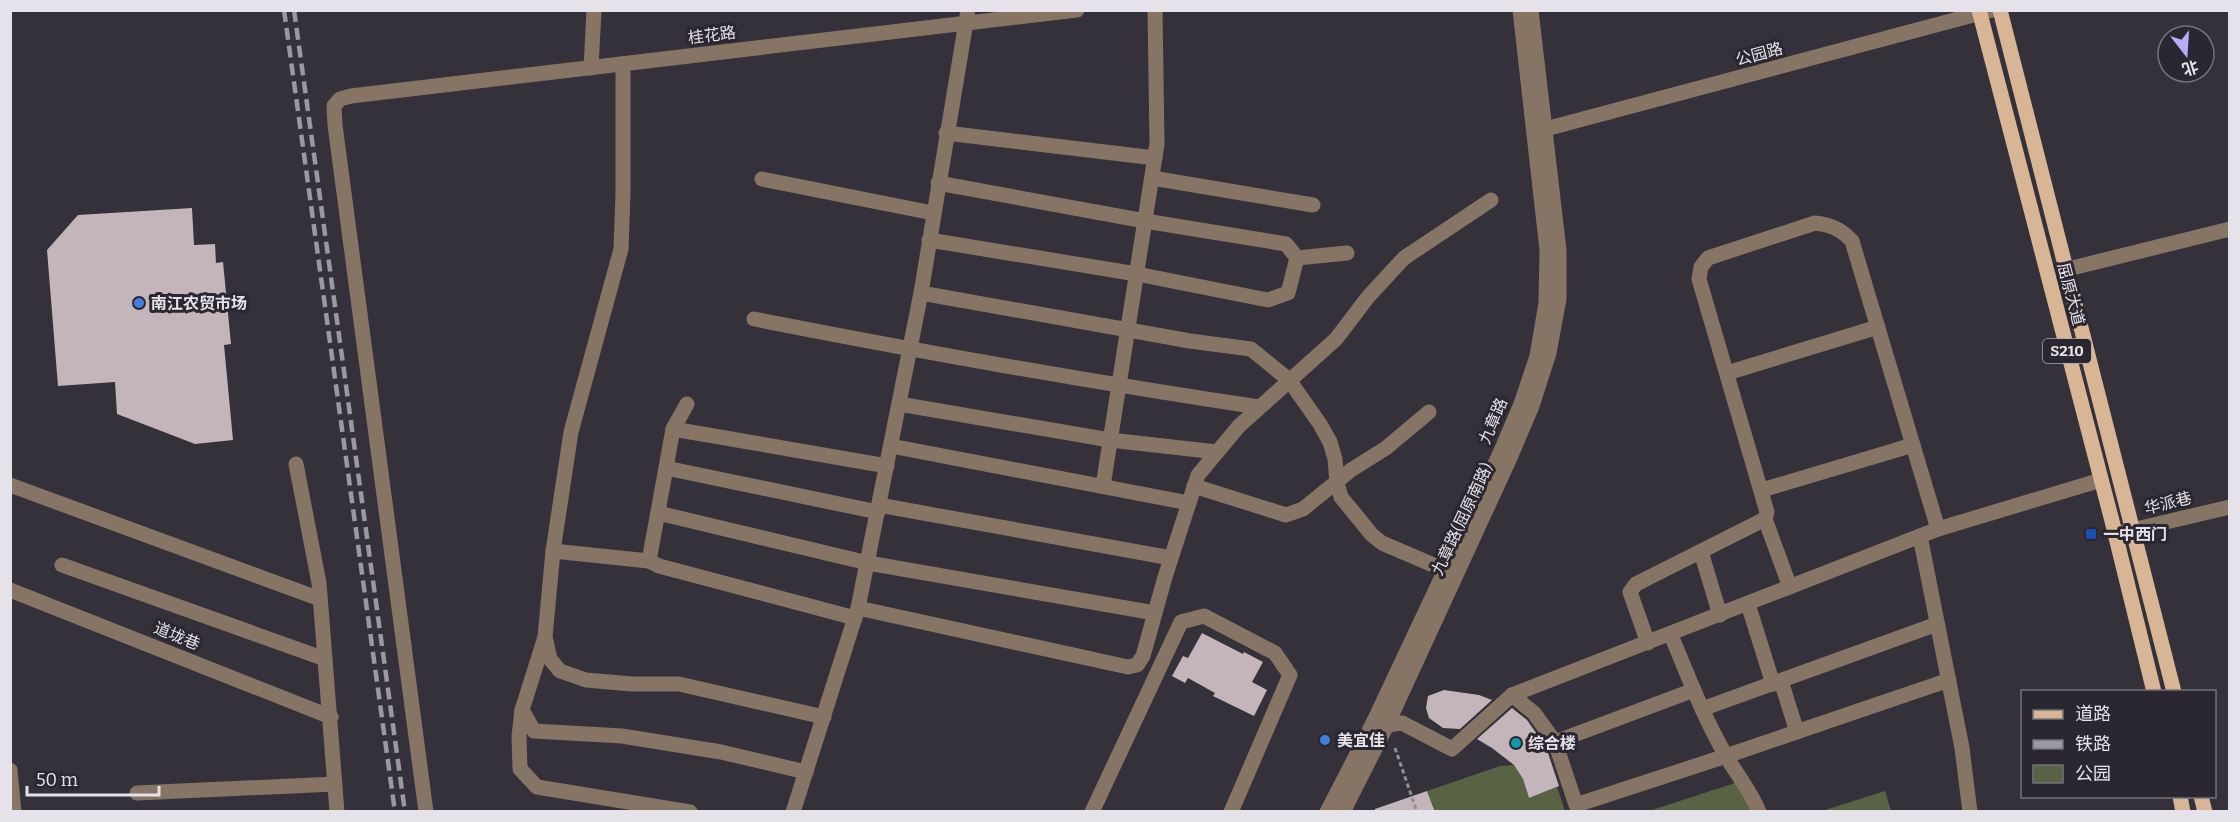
<svg xmlns="http://www.w3.org/2000/svg" width="2240" height="822" viewBox="0 0 2240 822" font-family="Bitter,'Noto Sans SC',serif">
<rect width="100%" height="100%" fill="#35313a"/>
<!-- green -->
<g fill="#576342">
<polygon points="1514,765 1523,779 1529,798 1557,787 1565,811 1435,811 1427,791 1500,766"/>
<polygon points="1738,782 1754,812 1646,812"/>
<polygon points="1885,791 1891,811 1822,811"/>
</g>
<!-- building -->
<g fill="#c3b5ba">
<polygon points="192,208 194,245 215,244 216,263 223,262 231,344 224,345 233,440 195,444 117,414 115,382 58,386 47,250 78,215"/>
<polygon points="1202,633 1243,654 1244,652 1263,662 1252,682 1267,690 1254,716 1213,696 1215,693 1188,678 1185,683 1172,676 1183,656 1188,658"/>
<polygon points="1444,690 1479,695 1492,700 1460,729 1443,728 1429,718 1426,708 1428,696"/>
<polygon points="1512,708 1527,720 1546,747 1559,786 1529,798 1523,779 1514,765 1492,748 1477,739"/>
<polygon points="1427,791 1435,812 1375,812 1375,809"/>
</g>
<g fill="none" stroke-linecap="round" stroke-linejoin="round">
<!-- path -->
<polyline stroke="#928f96" stroke-width="3" stroke-dasharray="4.5 3" stroke-linecap="butt" points="1395,748 1417,812"/>
<!-- minor -->
<g stroke="#867565" stroke-width="15">
<polyline points="623,64 623,194 621,249 571,432 553,551 545,637 550,659 560,671 586,680 632,684 679,684 824,717"/>
<polyline points="591,68 594,10"/>
<polyline points="1538,131 1992,10"/>
<polyline points="946,133 1155,158"/>
<polyline points="1152,178 1313,205"/>
<polyline points="762,179 933,213"/>
<polyline points="938,183 1145,221 1286,244 1297,258"/>
<polyline points="929,240 1137,274 1268,300 1288,293 1297,258 1347,253"/>
<polyline points="2068,269 2230,229"/>
<polyline points="921,293 1190,341 1251,349 1289,380 1320,424 1330,442 1335,459 1337,483 1341,497 1372,535 1382,543 1445,570"/>
<path d="M754,319c168,33 336,63 505,88"/>
<polyline points="1727,373 1878,327"/>
<polyline points="899,404 1110,440 1217,452"/>
<polyline points="673,429 887,466"/>
<polyline points="891,446 1189,503"/>
<polyline points="296,464 319,583 337,812"/>
<polyline points="666,468 878,512"/>
<polyline points="10,485 320,599"/>
<polyline points="1103,486 1157,144 1155,10"/>
<polyline points="1194,486 1286,515 1303,509 1351,470 1386,448 1429,412"/>
<polyline points="1762,490 1913,445"/>
<polyline points="879,505 1171,558"/>
<polyline points="658,513 868,563 1155,613"/>
<polyline points="1765,519 1790,587"/>
<polyline points="2115,534 2230,507"/>
<polyline points="1920,536 1962,748 1970,812"/>
<polyline points="553,551 649,561 659,566 855,618"/>
<polyline points="1701,552 1720,615"/>
<polyline points="649,561 673,429 687,404"/>
<polyline points="62,565 325,659"/>
<polyline points="10,590 331,717"/>
<polyline points="1748,604 1773,684"/>
<polyline points="858,608 1128,667 1137,665 1143,656 1165,577 1198,475 1239,426 1336,339 1368,297 1404,258 1491,200"/>
<path d="M1671,635c17,41 33,83 55,121 11,19 25,35 33,56"/>
<polyline points="545,637 522,710 534,731 622,736 721,752 806,772"/>
<path d="M1648,643l-18,-51 6,-8 129,-65 2,-7 -68,-233 2,-12 7,-9 107,-35c16,2 26,6 37,18l86,288"/>
<polyline points="1781,681 1797,732"/>
<polyline points="1512,695 1534,713 1555,742 1576,805 1726,756 1949,680"/>
<polyline points="1702,709 1937,624"/>
<polyline points="522,710 519,736 520,769 537,787 690,812"/>
<polyline points="1387,725 1402,723 1452,749 1512,695 1938,529 2101,480"/>
<polyline points="1555,742 1694,690"/>
<polyline points="10,770 14,812"/>
<polyline points="137,793 335,784"/>
<polyline points="426,812 335,125 334,106 340,99 351,96 1077,10"/>
<polyline points="793,812 858,608 921,293 968,10"/>
<polyline points="1092,812 1181,622 1204,616 1275,653 1290,675 1231,812"/>
<polyline points="1327,812 1375,719 1501,451 1521,404 1537,356 1546,303 1547,250 1520,10"/>
<polyline points="1343,812 1387,725 1509,460 1532,406 1549,353 1559,299 1559,250 1531,10"/>
</g>
<!-- major -->
<g stroke="#d8b595" stroke-width="15">
<polyline points="1979,10 2112,521 2154,692"/>
<polyline points="2000,10 2174,692"/>
<polyline points="2180,796 2183,812"/>
<polyline points="2201,796 2205,812"/>
</g>
<!-- rail -->
<g stroke="#9b98a0" stroke-width="4.5" stroke-dasharray="12 6" stroke-linecap="butt">
<polyline points="284,10 395,812"/>
<polyline points="294,10 405,812"/>
</g>
</g>
<!-- markers -->
<g fill="#3f7fe0" stroke="#2b2730" stroke-width="2">
<circle cx="139" cy="303" r="6"/>
<circle cx="1325" cy="740" r="6"/>
</g>
<rect fill="#1a4fb4" stroke="#2b2730" stroke-width="2" x="2085" y="528" width="12" height="12" rx="3"/>
<circle fill="#0f9aa8" stroke="#2b2730" stroke-width="2" cx="1516" cy="743" r="6"/>
<g text-anchor="middle" dominant-baseline="central" stroke-width="6" stroke-linejoin="round" paint-order="stroke">
<!-- shield labels -->
<rect fill="#2b2730" stroke="#adabb2" stroke-width="1.5" x="2043" y="339" width="48" height="24" rx="4.5"/>
<g font-size="15" font-weight="bold" fill="#e5e3e9">
<text x="2067" y="351">S210</text>
</g>
<!-- street labels -->
<g font-size="16" fill="#e5e3e9" stroke="#2b2730">
<text transform="translate(712 35) rotate(-7)">桂花路</text>
<text transform="translate(1759 54) rotate(-15)">公园路</text>
<text transform="translate(2071 294) rotate(75)">屈原大道</text>
<text transform="translate(1493 421) rotate(-67)">九章路</text>
<text transform="translate(2168 503) rotate(-14)">华派巷</text>
<text transform="translate(1462 519) rotate(-65)">九章路(屈原南路)</text>
<text transform="translate(177 636) rotate(22)">道垅巷</text>
</g>
<!-- poi labels -->
<g font-size="16" font-weight="bold" fill="#e5e3e9" stroke="#2b2730" text-anchor="start">
<text x="151" y="303">南江农贸市场</text>
<text x="2103" y="534">一中西门</text>
<text x="1337" y="740">美宜佳</text>
<text x="1528" y="743">综合楼</text>
</g>
</g>
<!-- border -->
<rect width="2240" height="822" fill="none" stroke="#e5e3e9" stroke-width="24"/>
<!-- legend -->
<rect x="2021" y="690" width="195" height="108" fill="#2b2730" stroke="#75727a" stroke-width="1.5"/>
<rect x="2033" y="710" width="30" height="9" fill="#d8b595" stroke="#75727a" stroke-width="1.5"/>
<text x="2075" y="720" font-size="18" fill="#e5e3e9">道路</text>
<rect x="2033" y="740" width="30" height="9" fill="#9b98a0" stroke="#75727a" stroke-width="1.5"/>
<text x="2075" y="750" font-size="18" fill="#e5e3e9">铁路</text>
<rect x="2033" y="765" width="30" height="18" fill="#576342" stroke="#75727a" stroke-width="1.5"/>
<text x="2075" y="780" font-size="18" fill="#e5e3e9">公园</text>
<!-- north arrow -->
<g transform="translate(2186 54) rotate(163)"><circle r="28" fill="#2b2730" stroke="#75727a" stroke-width="1.5"/>
<path d="M0-4.5L10 22L0 15L-10 22Z" fill="#b8abf7"/>
<text y="-9" font-size="16" font-weight="bold" text-anchor="middle" fill="#e5e3e9">北</text>
</g>
<!-- scale -->
<path d="M27 786v9h132v-9" fill="none" stroke="#e5e3e9" stroke-width="3"/>
<text x="36" y="786" font-size="18" fill="#e5e3e9" stroke="#2b2730" stroke-width="4.5" paint-order="stroke">50 m</text>
</svg>
